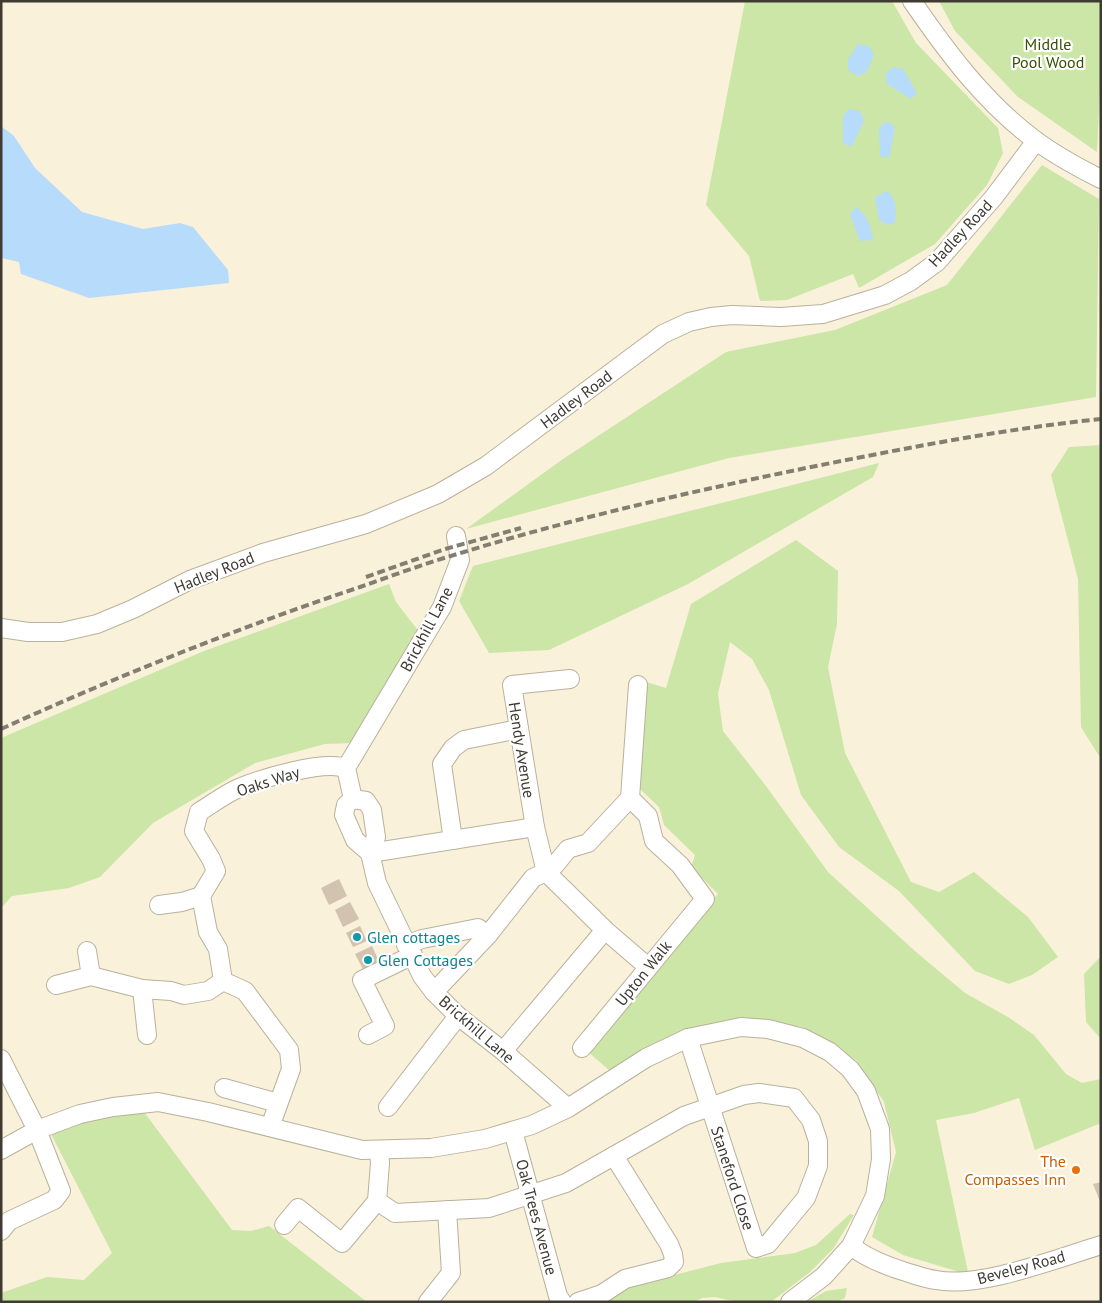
<svg xmlns="http://www.w3.org/2000/svg" width="1102" height="1303" viewBox="0 0 1102 1303" font-family="'PT Sans',sans-serif">
<rect width="100%" height="100%" fill="#faf1db"/>
<!-- green -->
<g fill="#cbe6a6">
<polygon points="745,1 892,1 916,43 998,128 1003,153 987,185 935,244 859,288 853,274 787,300 760,301 749,256 706,205"/>
<polygon points="939,1 1101,1 1101,65 1097,152 1018,97 955,31"/>
<polygon points="1042,165 1099,199 1096,397 729,458 466,529 563,459 726,352 835,330 947,285"/>
<polygon points="1101,445 1101,759 1081,727 1078,579 1051,475 1069,447"/>
<polygon points="879,463 873,477 688,584 549,650 489,653 459,601 473,566"/>
<polygon points="796,540 838,571 837,624 828,667 845,753 911,882 939,892 974,872 1028,917 1058,957 1032,975 1009,984 975,971 899,891 839,847 801,795 769,690 752,659 730,642 718,694 723,731 766,786 828,872 916,952 965,993 1008,1017 1034,1035 1066,1074 1082,1083 1101,1079 1101,1123 1035,1150 1019,1098 974,1113 936,1120 968,1272 963,1273 903,1255 872,1237 896,1152 884,1102 857,1061 803,1027 740,1019 639,1053 610,1071 586,1050 700,912 718,894 691,867 695,855 664,825 659,807 640,789 646,682 666,688 691,604"/>
<polygon points="389,584 396,602 420,633 353,743 325,744 255,763 153,823 100,877 69,888 12,896 1,908 1,738 204,651"/>
<polygon points="1101,956 1101,1039 1086,1022 1084,974"/>
<polygon points="144,1112 232,1230 251,1231 269,1226 367,1302 1,1302 1,1293 47,1277 84,1280 112,1253 51,1134 87,1120"/>
<polygon points="850,1214 854,1215 833,1249 810,1272 771,1302 737,1302 715,1297 702,1298 694,1302 599,1302 632,1286 721,1263 795,1253 816,1245"/>
<polygon points="847,1288 845,1298 836,1302 807,1302 826,1291"/>
</g>
<!-- water -->
<g fill="#b6dbfb">
<polygon points="858,44 868,46 874,54 867,72 858,76 848,70 848,60"/>
<polygon points="893,67 903,69 917,93 911,99 887,84 885,75"/>
<polygon points="849,109 860,111 864,121 852,146 843,144 843,116"/>
<polygon points="886,121 895,127 889,158 880,156 879,128"/>
<polygon points="1,126 14,136 35,168 82,212 143,229 180,223 193,227 228,270 229,283 89,298 21,274 19,262 1,258"/>
<path d="M887,191c10,8 9,19 8,32l-7,2 -9,-5 -4,-23z"/>
<path d="M856,207c11,8 15,19 17,33l-13,1 -10,-27z"/>
</g>
<!-- building -->
<g fill="#d1c3b0">
<polygon points="339,879 347,896 329,905 321,888"/>
<polygon points="350,902 359,919 343,927 335,910"/>
<polygon points="360,926 367,941 353,947 346,933"/>
<polygon points="372,946 381,966 365,973 355,954"/>
<polygon points="1101,1182 1101,1204 1093,1184"/>
</g>
<g fill="none" stroke-linecap="round" stroke-linejoin="round">
<!-- minor casing -->
<g stroke="#b9b19b" stroke-width="20">
<g id="minor">
<path d="M912,1c35,51 73,102 123,139 20,15 44,28 66,39"/>
<polyline points="1,628 28,632 62,632 97,624 133,609 190,580 263,553 366,524 438,494 486,466 663,334 689,322 711,317 732,315 781,317 823,314 885,295 911,281 937,262 994,197 1036,141"/>
<polyline points="353,799 346,768 442,607 460,560 456,536"/>
<polyline points="453,840 442,764 453,748 464,740 519,729"/>
<polyline points="370,853 376,837 372,810 366,801 353,799 346,805 344,815 355,840 370,853 377,883 422,976 434,992 458,1016 503,1051 568,1108"/>
<polyline points="370,853 535,827"/>
<polyline points="546,872 535,827 512,685 570,679"/>
<polyline points="546,872 605,930 648,967"/>
<polyline points="159,905 182,902 201,896"/>
<polyline points="406,945 422,939 478,928 488,935"/>
<polyline points="87,951 91,976"/>
<path d="M223,981l-5,-32 -10,-17 -7,-36 15,-25 -5,-12 -17,-28 5,-19c13,-8 26,-18 40,-24 24,-10 84,-28 107,-20"/>
<polyline points="56,985 91,976 142,989 171,991 184,995 208,991 223,981 245,991 289,1050 291,1069 270,1127"/>
<polyline points="142,989 147,1035"/>
<polyline points="434,992 488,935 533,878 546,872 555,865 568,849 588,843 630,798 638,685"/>
<polyline points="368,1035 385,1026 362,980 413,955"/>
<polyline points="582,1048 705,899 680,865 654,841 648,816 630,798"/>
<polyline points="503,1051 605,930"/>
<polyline points="1,1059 37,1130 61,1191 54,1200 9,1221 1,1231"/>
<polyline points="224,1088 278,1103"/>
<polyline points="388,1107 458,1016"/>
<polyline points="513,1131 558,1296 562,1302"/>
<polyline points="1,1150 37,1130 80,1114 113,1107 158,1102 208,1112 362,1150 431,1148 485,1139 532,1125 568,1108 646,1058 688,1038 741,1027 768,1029 803,1038 830,1052 850,1069 866,1091 880,1129 881,1159 875,1196 851,1246 824,1276 790,1302"/>
<polyline points="379,1150 380,1163 377,1201 395,1213 489,1208 566,1183 684,1116 744,1095 759,1093 794,1098 811,1120 818,1141 818,1166 806,1198 768,1244 756,1248 688,1038"/>
<polyline points="284,1225 298,1208 342,1243 377,1201"/>
<path d="M851,1246c17,13 35,20 55,26 10,3 20,7 30,8 43,9 122,-22 165,-35"/>
<polyline points="428,1302 451,1273 447,1210"/>
<polyline points="578,1302 602,1294 625,1279 668,1268 674,1262 673,1254 669,1244 614,1156"/>
</g>
</g>
<!-- minor -->
<use href="#minor" stroke="#fff" stroke-width="18"/>
<!-- rail -->
<g stroke="#847e71" stroke-width="4" stroke-dasharray="8 4" stroke-linecap="butt">
<polyline points="366,577 445,549 521,528"/>
<path d="M1,729c117,-53 237,-101 359,-142 34,-12 69,-25 104,-35 114,-35 230,-61 347,-85 96,-19 192,-38 290,-48"/>
</g>
</g>
<!-- markers -->
<g fill="#0f9aa8" stroke="#fff" stroke-width="2">
<circle cx="357" cy="937" r="5"/>
<circle cx="368" cy="960" r="5"/>
</g>
<circle fill="#e8710a" stroke="#fff" stroke-width="2" cx="1076" cy="1170" r="5"/>
<g text-anchor="middle" dominant-baseline="central" stroke-width="4.5" stroke-linejoin="round" paint-order="stroke">
<!-- park labels -->
<g font-size="16" fill="#374f00" stroke="#fff">
<text x="1048" y="44">Middle<tspan x="1048" dy="18">Pool Wood</tspan></text>
</g>
<!-- street labels -->
<g font-size="16" fill="#3f3b33" stroke="#fff">
<text transform="translate(960 233) rotate(-47)">Hadley Road</text>
<text transform="translate(576 399) rotate(-37)">Hadley Road</text>
<text transform="translate(214 572) rotate(-22)">Hadley Road</text>
<text transform="translate(426 629) rotate(-62)">Brickhill Lane</text>
<text transform="translate(522 750) rotate(81)">Hendy Avenue</text>
<text transform="translate(268 781) rotate(-18)">Oaks Way</text>
<text transform="translate(643 973) rotate(-51)">Upton Walk</text>
<text transform="translate(477 1029) rotate(41)">Brickhill Lane</text>
<text transform="translate(733 1178) rotate(72)">Staneford Close</text>
<text transform="translate(537 1217) rotate(75)">Oak Trees Avenue</text>
<text transform="translate(1021 1267) rotate(-15)">Beveley Road</text>
</g>
<!-- culture labels -->
<g font-size="16" fill="#0d838f" stroke="#fff" text-anchor="start">
<text x="367" y="937">Glen cottages</text>
<text x="378" y="960">Glen Cottages</text>
</g>
<!-- food labels -->
<g font-size="16" fill="#c56008" stroke="#fff" text-anchor="end">
<text x="1066" y="1161">The<tspan x="1066" dy="18">Compasses Inn</tspan></text>
</g>
</g>
<!-- border -->
<rect width="1102" height="1303" fill="none" stroke="#3f3b33" stroke-width="5"/>
</svg>
